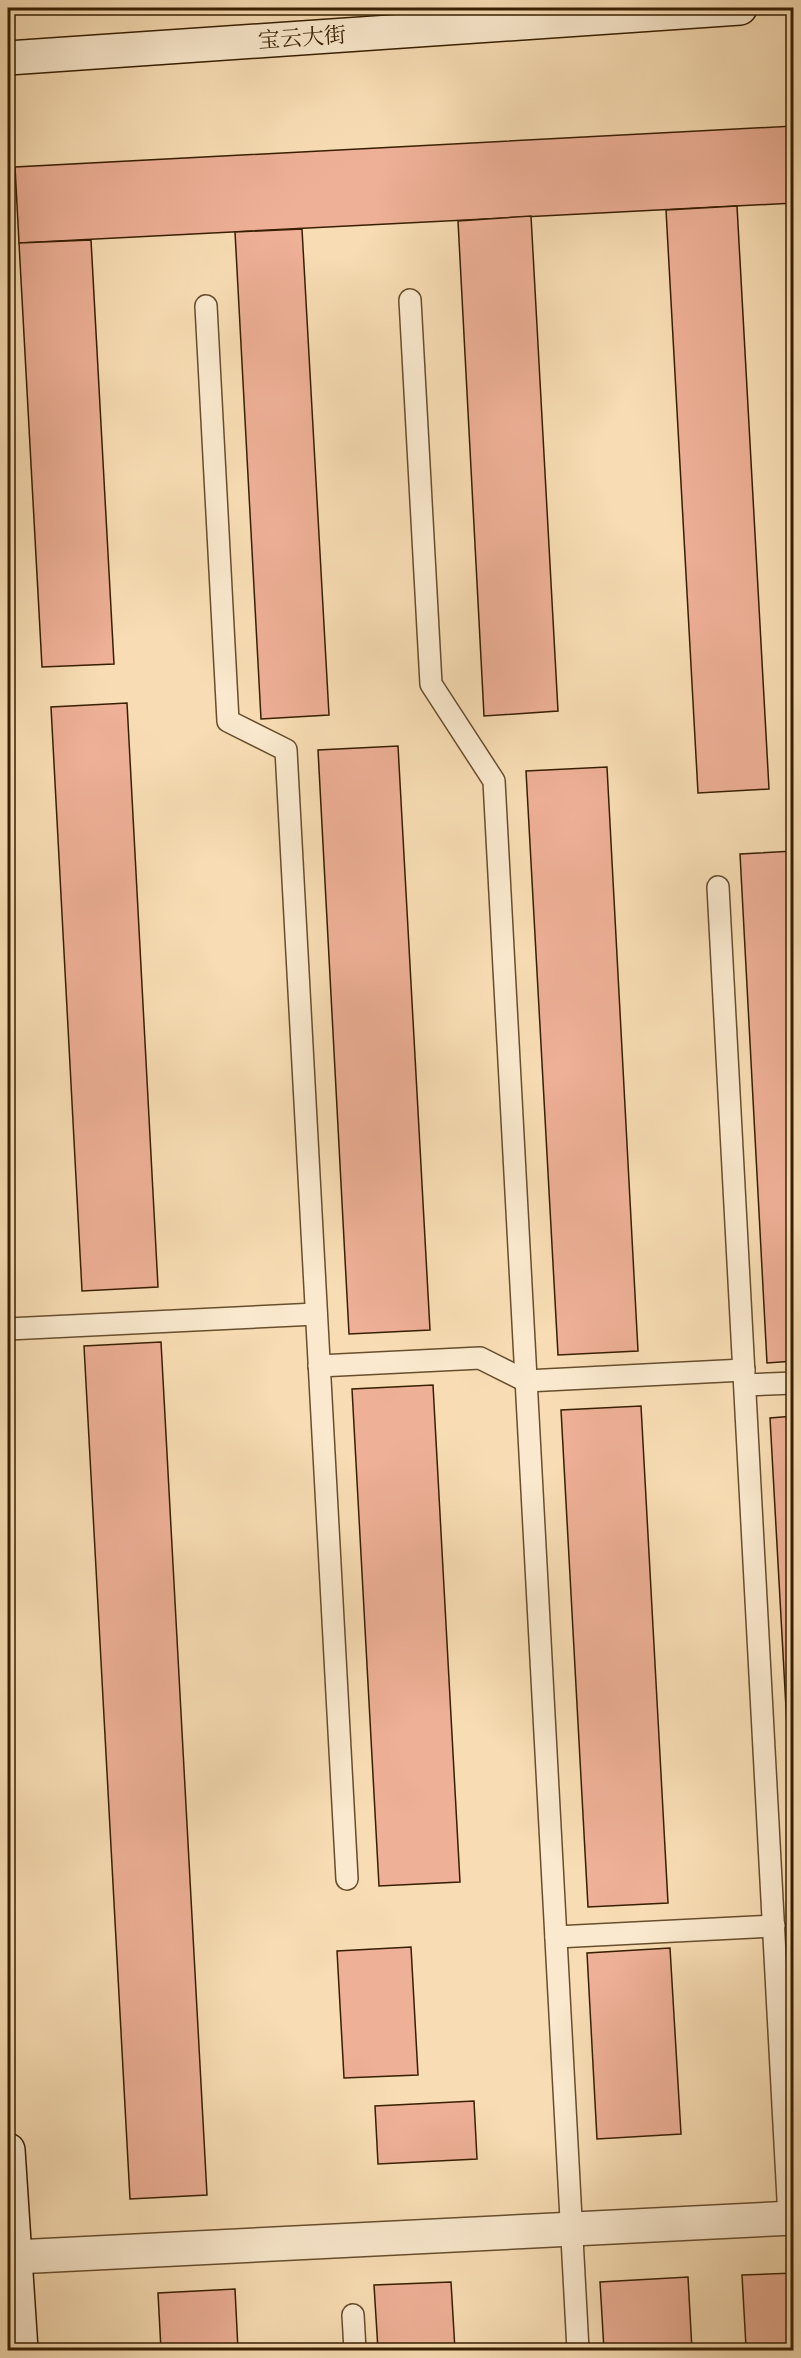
<svg xmlns="http://www.w3.org/2000/svg" width="801" height="2358" viewBox="0 0 801 2358" font-family="Cardo,'Noto Serif SC',serif">
<rect width="100%" height="100%" fill="#f8ddb4"/>
<filter id="stains"><feTurbulence type="fractalNoise" baseFrequency=".00333" numOctaves="4"/><feColorMatrix values="0 0 0 0 .2 0 0 0 0 .09 0 0 0 0 .02 0 0 0 .5 -.17"/></filter>
<radialGradient id="worn" r=".72"><stop offset=".6" stop-color="#630" stop-opacity="0"/><stop offset="1" stop-color="#630" stop-opacity=".3"/></radialGradient>
<!-- building -->
<g fill="#eeb097" stroke="#371f00" stroke-width="1.5">
<polygon points="794,126 794,203 19,243 15,167"/>
<polygon points="737,206 769,789 698,793 666,210"/>
<polygon points="531,216 558,711 484,716 458,221"/>
<polygon points="302,229 329,715 261,719 235,232"/>
<polygon points="91,240 114,664 42,667 19,243"/>
<polygon points="127,703 158,1287 82,1291 51,707"/>
<polygon points="398,746 430,1330 349,1334 318,750"/>
<polygon points="607,767 638,1351 558,1355 526,771"/>
<polygon points="794,851 794,1361 767,1363 740,854"/>
<polygon points="161,1342 207,2195 130,2199 84,1346"/>
<polygon points="433,1385 460,1882 379,1886 352,1389"/>
<polygon points="641,1406 668,1903 588,1907 561,1410"/>
<polygon points="794,1416 794,1853 770,1418"/>
<polygon points="411,1947 418,2075 344,2078 337,1951"/>
<polygon points="670,1948 681,2134 597,2139 587,1953"/>
<polygon points="474,2101 477,2159 378,2164 375,2106"/>
<polygon points="794,2273 794,2345 746,2347 742,2275"/>
<polygon points="688,2277 692,2350 604,2350 600,2282"/>
<polygon points="451,2282 455,2350 378,2350 374,2285"/>
<polygon points="235,2289 238,2350 161,2350 158,2293"/>
</g>
<g fill="none" stroke-linecap="round" stroke-linejoin="round">
<!-- lane casing -->
<g stroke="#674e2d" stroke-width="24">
<g id="lane">
<polyline points="410,300 431,684 494,781 578,2350"/>
<polyline points="206,306 228,721 286,750 347,1879"/>
<polyline points="718,887 789,2218"/>
<polyline points="8,1329 316,1314"/>
<polyline points="319,1366 480,1358 526,1381 744,1370"/>
<polyline points="745,1385 794,1383"/>
<polyline points="556,1937 774,1926"/>
<polyline points="353,2315 355,2350"/>
</g>
</g>
<!-- street casing -->
<g stroke="#674e2d" stroke-width="36">
<polyline id="street" points="15,2257 794,2218"/>
</g>
<!-- secondary casing -->
<g stroke="#371f00" stroke-width="36">
<g id="secondary">
<polyline points="8,58 740,8"/>
<polyline points="8,2150 21,2350"/>
</g>
</g>
<!-- lane -->
<use href="#lane" stroke="#fae9ce" stroke-width="21"/>
<!-- street -->
<use href="#street" stroke="#fae9ce" stroke-width="33"/>
<!-- secondary -->
<use href="#secondary" stroke="#fae9ce" stroke-width="33"/>
</g>
<g text-anchor="middle" dominant-baseline="central" stroke-width="6" stroke-linejoin="round" paint-order="stroke">
<!-- street labels -->
<g font-size="22" fill="#371f00" stroke="#fae9ce">
<text transform="translate(302 38) rotate(-4)">宝云大街</text>
</g>
</g>
<!-- margin -->
<rect width="801" height="2358" fill="none" stroke="#f8ddb4" stroke-width="30"/>
<rect x="9" y="9" width="783" height="2340" fill="none" stroke="#371f00" stroke-width="3"/>
<rect x="15" y="15" width="771" height="2328" fill="none" stroke="#371f00" stroke-width="1.5"/>
<rect width="100%" height="100%" filter="url(#stains)"/>
<rect width="100%" height="100%" fill="url(#worn)"/>
</svg>
